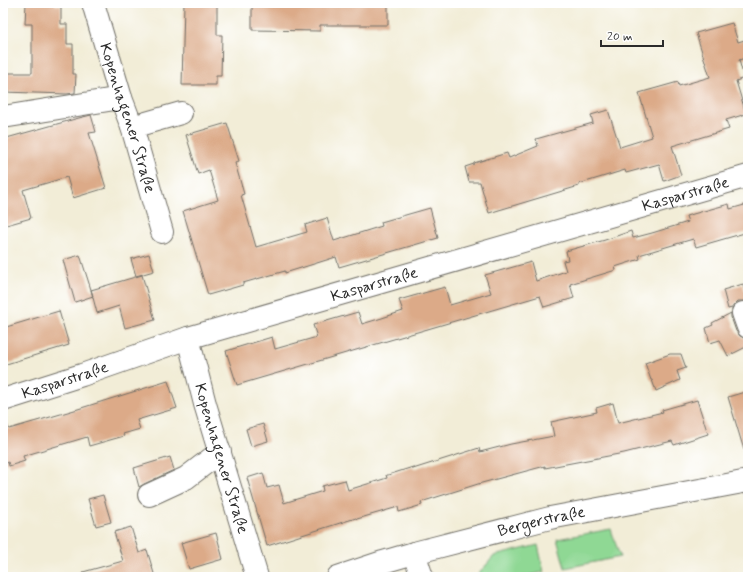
<svg xmlns="http://www.w3.org/2000/svg" width="751" height="580" viewBox="0 0 751 580" font-family="Mynerve,sans-serif">
<rect width="100%" height="100%" fill="#fff"/>
<filter id="ink" filterUnits="userSpaceOnUse"><feTurbulence type="fractalNoise" baseFrequency=".025" numOctaves="2"/><feDisplacementMap in="SourceGraphic" scale="8" xChannelSelector="R" yChannelSelector="G"/><feConvolveMatrix kernelMatrix="1 2 1 2 8 2 1 2 1" color-interpolation-filters="sRGB"/></filter>
<filter id="wash" filterUnits="userSpaceOnUse"><feTurbulence type="fractalNoise" baseFrequency=".012" numOctaves="4" result="noise"/><feDisplacementMap in="SourceGraphic" scale="16" xChannelSelector="R" yChannelSelector="G"/><feGaussianBlur stdDeviation="0.9" result="paint"/><feColorMatrix in="noise" values="0 0 0 0 0 0 0 0 0 0 0 0 0 0 0 0 0 1.4 0 .05"/><feComposite in="paint" operator="in"/></filter>
<g filter="url(#wash)">
<rect width="100%" height="100%" fill="#f2edd7"/>
<!-- green -->
<g fill="#8fd894" stroke="#5d8260">
<polygon points="611,529 620,557 565,568 557,539"/>
<polygon points="538,545 544,572 520,577 476,577 494,556"/>
</g>
<g id="blocks">
<!-- building -->
<g fill="#dcaa88">
<polygon points="26,3 55,3 55,5 61,5 61,24 67,24 67,44 73,44 73,74 76,74 75,93 67,94 3,92 3,73 32,73 32,24 25,24"/>
<polygon points="184,3 217,3 217,35 222,35 221,76 216,76 216,85 182,85"/>
<polygon points="252,3 388,3 388,25 320,25 320,31 252,30"/>
<polygon points="732,23 738,42 748,39 748,57 739,60 744,78 736,81 746,114 726,120 729,129 672,146 681,175 664,181 659,164 626,173 625,170 579,184 579,186 489,213 480,182 469,182 465,167 474,164 474,163 507,153 509,158 538,146 536,139 593,123 591,115 608,110 620,147 652,137 639,93 678,82 679,86 710,77 696,33"/>
<polygon points="91,115 96,132 89,133 106,188 73,198 67,177 23,190 31,218 3,226 3,139 75,119"/>
<polygon points="227,123 239,161 235,163 244,194 241,195 256,247 307,232 305,225 327,218 334,241 382,226 381,222 430,208 438,238 339,267 336,257 285,273 285,271 243,283 243,285 208,295 183,211 218,200 209,170 198,174 186,135"/>
<polygon points="729,204 730,209 748,204 748,232 696,247 693,239 639,255 640,259 615,267 616,270 570,284 574,298 544,307 540,296 237,385 226,351 272,337 275,349 317,337 313,325 358,312 362,324 382,318 403,311 399,300 445,287 450,305 491,293 485,275 531,262 536,281 566,271 563,261 568,260 566,251 605,240 631,231 633,238 652,233 688,222 686,216"/>
<polygon points="149,254 154,271 136,276 131,259"/>
<polygon points="80,255 93,296 75,302 63,260"/>
<polygon points="142,275 155,320 125,328 119,306 97,313 91,290"/>
<polygon points="743,284 748,302 745,301 738,301 734,305 732,308 728,309 723,290"/>
<polygon points="59,311 69,345 3,365 3,328"/>
<polygon points="731,313 731,317 736,331 740,336 744,338 748,346 728,356 720,340 710,343 706,328 713,325 712,323"/>
<polygon points="670,354 681,354 686,368 677,371 680,380 656,391 652,380 651,380 645,363"/>
<polygon points="168,381 177,408 137,420 140,429 123,434 124,436 89,446 87,437 23,456 25,461 9,466 8,462 3,464 3,419 4,418 9,429 78,409"/>
<polygon points="748,391 748,450 744,450 728,397"/>
<polygon points="697,400 708,434 674,445 672,441 624,453 545,468 545,466 478,484 421,502 422,505 399,512 398,507 357,519 356,518 267,546 247,478 263,473 267,488 279,485 284,503 323,491 322,486 345,480 348,490 387,478 386,475 388,475 413,467 413,469 479,448 480,452 511,444 554,436 551,422 597,412 596,408 613,403 618,423 663,412 662,410"/>
<polygon points="263,424 268,441 251,446 246,429"/>
<polygon points="170,457 174,470 144,484 139,487 134,468"/>
<polygon points="103,495 111,522 96,526 88,499"/>
<polygon points="131,527 139,553 147,550 155,577 84,577 83,572 123,561 114,532"/>
<polygon points="216,533 223,559 189,569 181,543"/>
</g>
</g>
</g>
<g filter="url(#ink)">
<use href="#blocks" fill-opacity="0" stroke="#716f67" stroke-width="1"/>
<g fill="none" stroke-linecap="round" stroke-linejoin="round">
<!-- minor casing -->
<g stroke="#716f67" stroke-width="24">
<g id="minor">
<path id="s1" d="M93,3l28,95 11,29 30,105"/>
<polyline points="3,117 121,98"/>
<polyline points="132,127 181,113"/>
<polyline points="743,313 748,327"/>
<path id="s2" d="M188,338l17,66 52,173"/>
<path id="s3" d="M3,400l79,-25 106,-37 560,-162"/>
<polyline points="149,495 186,478 220,452"/>
<polyline points="414,553 422,577"/>
<path id="s4" d="M338,577l45,-15 31,-9 136,-35 198,-37"/>
</g>
</g>
<!-- minor -->
<use href="#minor" stroke="#fff" stroke-width="22"/>
</g>
</g>
<g text-anchor="middle" dominant-baseline="central" stroke-width="4" stroke-linejoin="round" paint-order="stroke">
<!-- street labels -->
<g font-size="16" fill="#2b2b2b" stroke="#fff">
<text stroke="none"><textPath href="#s1" startOffset="120">Kopenhagener Straße</textPath></text>
<text stroke="none"><textPath href="#s3" startOffset="713">Kasparstraße</textPath></text>
<text stroke="none"><textPath href="#s3" startOffset="389">Kasparstraße</textPath></text>
<text stroke="none"><textPath href="#s3" startOffset="65">Kasparstraße</textPath></text>
<text stroke="none"><textPath href="#s2" startOffset="125">Kopenhagener Straße</textPath></text>
<text stroke="none"><textPath href="#s4" startOffset="211">Bergerstraße</textPath></text>
</g>
</g>
<!-- margin -->
<rect width="751" height="580" fill="none" stroke="#fff" stroke-width="16"/>
<!-- scale -->
<path d="M601 40v6h62v-6" fill="none" stroke="#2b2b2b" stroke-width="2"/>
<text x="607" y="40" font-size="12" fill="#2b2b2b" stroke="#ffffff" stroke-width="3" paint-order="stroke">20 m</text>
</svg>
